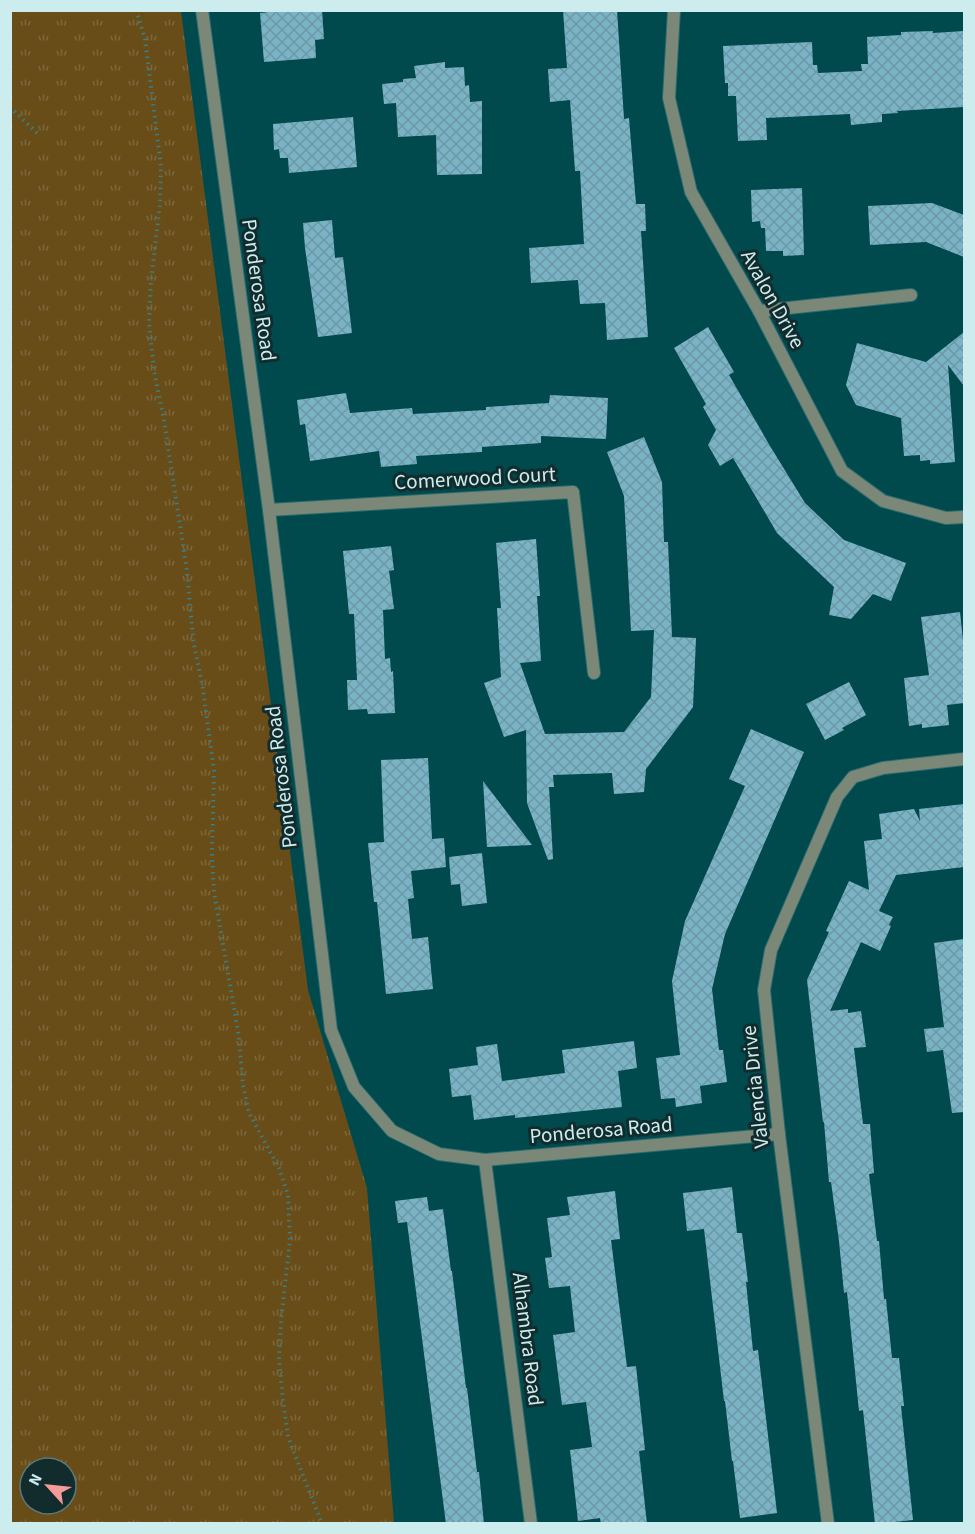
<svg xmlns="http://www.w3.org/2000/svg" width="975" height="1534" viewBox="0 0 975 1534" font-family="'Source Sans 3',sans-serif">
<defs>
<pattern id="grass-tufts" width="24" height="20" patternUnits="userSpaceOnUse" patternTransform="scale(1.5)"><rect width="24" height="20" fill="#684d19"/><path d="M3 7l-1-3M5 7V3M7 7l1-3M15 17l-1-3M17 17v-4M19 17l1-3" fill="none" stroke="#7c673b"/></pattern>
<pattern id="building-cross-hatch" width="8" height="8" patternUnits="userSpaceOnUse" patternTransform="scale(1.5)"><rect width="8" height="8" fill="#7bb3c6"/><path d="M0 0l8 8M0 8l8-8" fill="none" stroke="#6c98a6"/></pattern>
</defs>
<rect width="100%" height="100%" fill="#004a4e"/>
<!-- grass -->
<path fill="url(#grass-tufts)" fill-rule="evenodd" d="M11,10l170,1 127,979 59,198 27,335h-383zM30,1468h36v36h-36z"/>
<!-- building -->
<g fill="url(#building-cross-hatch)">
<polygon points="286,10 322,10 324,39 315,40 316,58 264,62 260,13"/>
<polygon points="563,10 617,10 624,119 629,118 636,204 645,204 646,231 641,231 648,337 607,340 605,303 580,304 578,280 531,283 529,248 584,244 580,171 575,171 570,100 550,102 548,69 567,68"/>
<polygon points="933,31 933,33 964,31 964,107 897,111 898,113 882,114 882,122 851,125 850,114 766,118 767,140 738,141 736,96 728,96 728,83 725,83 723,46 812,42 813,65 817,65 818,73 862,71 861,64 868,64 867,37 901,35 901,32"/>
<polygon points="445,62 445,68 464,67 465,86 469,85 470,102 482,101 482,174 437,175 436,135 398,137 396,103 384,104 382,84 403,82 403,79 416,78 414,66"/>
<polygon points="353,117 357,167 289,173 288,158 280,158 279,149 274,150 273,124"/>
<polygon points="802,188 804,255 783,256 783,251 766,251 765,228 761,228 760,221 752,222 751,190"/>
<polygon points="932,203 964,215 964,257 926,242 870,245 868,206"/>
<polygon points="332,220 335,258 343,257 352,333 318,337 305,248 303,223"/>
<polygon points="708,327 734,372 729,375 770,446 805,503 844,540 906,563 891,601 873,594 851,619 829,615 834,587 777,533 733,458 720,466 708,445 716,430 703,407 706,404 674,348"/>
<polygon points="964,332 964,386 948,365 955,462 930,464 930,460 920,461 920,455 904,456 901,418 856,405 846,385 857,343 926,362"/>
<polygon points="346,393 350,413 412,408 413,414 486,410 486,407 549,403 550,395 608,398 606,439 541,436 541,443 482,447 482,452 416,456 417,464 381,467 379,451 310,461 305,424 300,425 297,400"/>
<polygon points="644,437 662,482 664,542 668,542 672,637 696,638 693,707 646,769 644,792 614,794 612,773 553,775 554,787 549,787 553,859 548,860 527,803 526,730 504,737 484,683 501,677 497,608 501,608 496,543 536,539 540,596 537,596 541,661 520,663 545,734 624,732 651,697 654,630 631,631 624,496 607,452"/>
<polygon points="391,546 394,570 389,571 394,609 383,610 385,659 390,658 391,672 393,671 395,713 368,714 367,709 348,710 347,680 357,680 354,614 349,614 343,551"/>
<polygon points="960,612 964,650 964,703 947,705 949,725 922,728 922,724 909,726 904,678 929,675 921,617"/>
<polygon points="849,682 866,715 842,728 844,730 825,740 806,704"/>
<polygon points="751,729 804,752 725,934 712,989 719,1050 723,1050 727,1082 700,1086 702,1103 676,1107 675,1098 661,1099 656,1058 680,1055 672,981 685,921 745,786 729,779"/>
<polygon points="428,758 432,839 444,838 446,867 411,871 414,898 408,899 412,939 428,937 433,989 386,994 377,902 374,902 368,843 384,842 381,760"/>
<polygon points="483,781 532,845 487,847"/>
<polygon points="964,804 964,867 896,875 879,911 893,917 889,925 891,926 880,951 861,942 830,1011 848,1009 848,1013 861,1011 866,1047 854,1048 863,1124 870,1124 874,1173 869,1174 877,1241 879,1241 884,1299 886,1299 892,1358 899,1358 904,1406 901,1406 913,1520 875,1524 863,1410 859,1411 847,1292 844,1293 839,1241 831,1182 829,1182 824,1122 823,1122 807,980 829,932 826,931 849,881 869,890 864,841 882,839 879,814 914,809 920,821 919,809"/>
<polygon points="482,853 487,903 462,906 460,884 451,885 449,857"/>
<polygon points="964,939 964,1112 952,1113 943,1050 927,1052 924,1029 944,1027 934,943"/>
<polygon points="634,1041 637,1068 618,1071 622,1107 515,1118 515,1115 474,1120 471,1095 452,1097 449,1069 478,1065 476,1047 497,1044 502,1081 565,1073 562,1050"/>
<polygon points="732,1187 737,1233 742,1233 748,1282 746,1282 753,1351 758,1350 777,1513 740,1518 733,1461 732,1461 725,1401 724,1401 704,1229 687,1231 683,1193"/>
<polygon points="615,1191 620,1239 611,1240 627,1367 636,1366 645,1450 639,1451 647,1524 601,1524 600,1518 578,1521 570,1450 592,1447 586,1402 562,1405 553,1335 575,1332 570,1286 549,1288 545,1258 552,1257 547,1218 570,1215 567,1197"/>
<polygon points="427,1197 429,1211 443,1209 451,1271 452,1271 466,1388 467,1388 477,1472 479,1472 484,1524 446,1524 407,1222 398,1223 395,1201"/>
</g>
<g fill="none" stroke-linecap="round" stroke-linejoin="round">
<!-- minor casing -->
<g stroke="#296a6e" stroke-width="14">
<g id="minor">
<polyline points="202,10 269,510 331,1030 354,1087 392,1131 439,1154 485,1160 779,1134"/>
<polyline points="674,10 669,98 691,192 759,311 842,471 883,501 946,518 964,517"/>
<polyline points="759,311 911,295"/>
<polyline points="269,510 573,492 594,673"/>
<polyline points="485,1160 531,1524"/>
<polyline points="828,1524 779,1134 764,990 771,950 837,797 853,777 883,768 964,759"/>
</g>
</g>
<!-- path -->
<g stroke="#407d80" stroke-width="4" stroke-dasharray="1.5 4.5" stroke-linecap="butt">
<polyline points="136,10 145,39 161,166 160,204 151,281 149,323 154,371 164,420 187,571 193,639 203,689 214,771 212,854 214,892 239,1037 243,1085 249,1113 279,1168 288,1195 290,1240 281,1320 279,1359 283,1400 288,1437 322,1524"/>
<polyline points="10,107 37,133"/>
</g>
<!-- minor -->
<use href="#minor" stroke="#7b8878" stroke-width="12"/>
</g>
<g text-anchor="middle" dominant-baseline="central" stroke-width="6" stroke-linejoin="round" paint-order="stroke">
<!-- street labels -->
<g font-size="21" fill="#cdeced" stroke="#122c2d">
<text transform="translate(259 290) rotate(82)">Ponderosa Road</text>
<text transform="translate(773 299) rotate(61)">Avalon Drive</text>
<text transform="translate(475 478) rotate(-3)">Comerwood Court</text>
<text transform="translate(281 777) rotate(-97)">Ponderosa Road</text>
<text transform="translate(755 1087) rotate(-96)">Valencia Drive</text>
<text transform="translate(601 1130) rotate(-5)">Ponderosa Road</text>
<text transform="translate(528 1339) rotate(83)">Alhambra Road</text>
</g>
</g>
<!-- border -->
<rect width="975" height="1534" fill="none" stroke="#cdeced" stroke-width="24"/>
<!-- north arrow -->
<g transform="translate(48 1486) rotate(297)"><circle r="28" fill="#122c2d" stroke="#5d797a" stroke-width="1.5"/>
<path d="M0-4.5L10 22L0 15L-10 22Z" fill="#f59b9a"/>
<text y="-9" font-size="16" font-weight="bold" text-anchor="middle" fill="#cdeced">N</text>
</g>
</svg>
